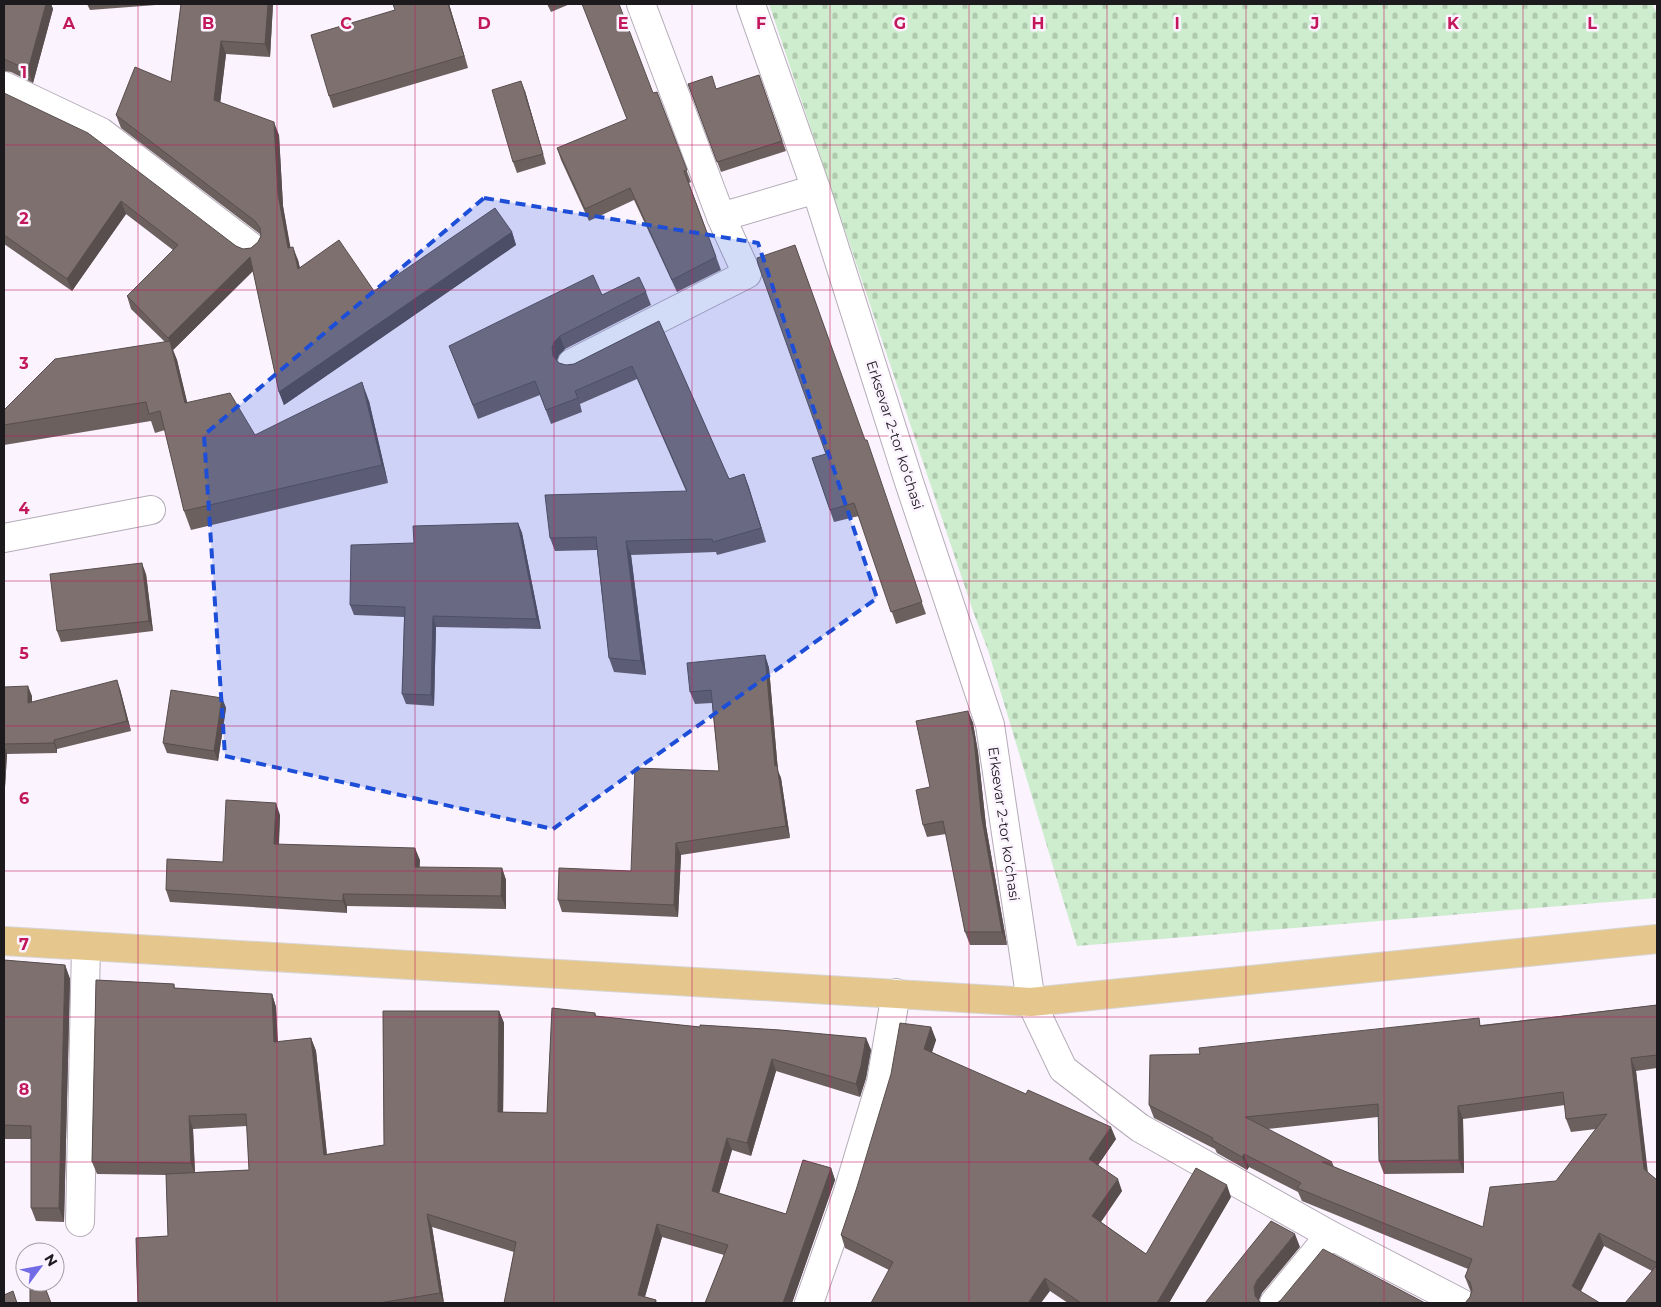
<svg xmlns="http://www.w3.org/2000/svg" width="1661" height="1307" viewBox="0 0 1661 1307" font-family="Montserrat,sans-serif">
<defs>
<pattern id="cemetery-stones" width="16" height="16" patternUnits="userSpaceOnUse" patternTransform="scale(1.25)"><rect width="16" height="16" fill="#ceecce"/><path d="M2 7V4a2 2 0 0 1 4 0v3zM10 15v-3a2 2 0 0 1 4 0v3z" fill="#b0cab0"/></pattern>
</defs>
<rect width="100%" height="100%" fill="#fbf3fe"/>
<!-- cemetery -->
<polygon fill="url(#cemetery-stones)" points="769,4 1652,4 1657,13 1657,898 1077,946 988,650 974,614"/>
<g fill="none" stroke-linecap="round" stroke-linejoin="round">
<!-- minor casing -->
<g stroke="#b4acb7" stroke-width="30">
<g id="minor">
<polyline points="641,4 721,217 816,189 909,482 990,725 1031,1002 1063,1069 1140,1128 1330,1235 1461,1303"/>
<polyline points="751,5 816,189"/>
<polyline points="4,86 101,132 250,246"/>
<polyline points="572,363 747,274 721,217"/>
<polyline points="4,538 151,510"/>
<polyline points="80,1222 86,946"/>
<polyline points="809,1303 847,1195 881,1082 896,993"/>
<polyline points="1274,1303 1330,1235"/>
</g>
</g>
<!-- major casing -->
<g stroke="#d6d6d6" stroke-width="30">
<polyline id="major" points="4,941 1031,1002 1657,939"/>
</g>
<!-- minor -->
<use href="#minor" stroke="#fff" stroke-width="28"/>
<!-- major -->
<use href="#major" stroke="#e5c68c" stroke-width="28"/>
</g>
<!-- wall -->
<g fill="#6c605f" fill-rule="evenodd">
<polygon points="4,4 51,4 53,9 33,83 11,72 4,71"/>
<polygon points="87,4 169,4 90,10"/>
<polygon points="181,4 273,4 270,57 226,54 220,103 279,135 283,206 290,248 298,260 300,268 374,291 512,232 516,245 284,405 279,392 253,271 173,350 177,360 187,403 255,435 369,401 388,483 191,530 184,511 165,430 155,433 151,421 4,445 4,410 165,342 131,309 127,296 173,250 126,214 72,291 4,244 4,93 236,246 243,249 251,248 258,242 261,236 260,234 121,128 116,115 171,82"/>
<polygon points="449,4 468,68 333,108 329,96 395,10"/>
<polygon points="547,4 570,4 551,12"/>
<polygon points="759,75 786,151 721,172 688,84 717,89"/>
<polygon points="525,91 546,164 517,173 513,162"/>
<polygon points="657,92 691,182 689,183 721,270 677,292 634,200 589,221 561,160 557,148 627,120 653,93"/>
<polygon points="795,245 926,614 896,624 859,516 834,522 812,458 826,454"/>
<polygon points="646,292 651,305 565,349 559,355 557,361 559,363 566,365 574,364 659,321 729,479 744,474 766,542 717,555 716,552 631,555 646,675 614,672 609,658 597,550 555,551 550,538 686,491 637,379 580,404 582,412 551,424 540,395 478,419 449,346 602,295"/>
<polygon points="518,523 522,533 541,629 436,627 434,706 406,704 402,694 404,617 354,615 350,605 414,543"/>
<polygon points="146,574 153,631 61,642 57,631"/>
<polygon points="765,655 769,668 778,771 781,778 790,838 681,855 678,917 562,912 558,900 631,871 719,771 712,703 695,704 690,692"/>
<polygon points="4,687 32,696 32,702 120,689 131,731 57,749 57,753 7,754 4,804"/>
<polygon points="222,698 226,708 218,761 167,753 163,743"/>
<polygon points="968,711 973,723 978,752 986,826 1007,945 970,945 965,932 946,834 927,837 923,825"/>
<polygon points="280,815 279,845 420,860 419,868 502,868 506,880 506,909 347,906 347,913 170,902 166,890 223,862"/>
<polygon points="4,960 65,965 70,979 64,1222 36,1221 31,1208 31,1139 4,1139"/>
<path d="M96,980l78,4 1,4 97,6 4,13 2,35 33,-4 5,13 11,103 57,-9 -1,-134h116l5,12 -1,89 44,1 5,-105 43,5 1,3 104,11v-2l80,5 86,8 5,12 -5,28 -6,19 -84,-26 -25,85 -19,-6 -13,43 67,21 17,-54 28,8 4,12 -43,123h-87l19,-48 -62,-18 -17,60 11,3 1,3h-153l10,-51 -82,-25 12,76h-306l-2,-65 32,-2 -2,-61 -69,-1 -5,-12zM247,1126l2,44 -54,2 -2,-43z"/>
<path d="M1657,1005v63l-21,3 11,101 10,8v123l-5,-32 -48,-25 -139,57 5,-6 1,-5 -1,-2 -5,-13 3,-8 -166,-68 -4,-9 -49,-25 -2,3 -30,-17 -2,-4 -61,-31 -5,-13 51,-51 281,-29zM1565,1105l1,14 5,13 25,-3 -40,52 -73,46 -149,-60 -2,-5 -65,-33 111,-12 1,44 5,13 80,-1 -1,-54z"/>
<polygon points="931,1027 936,1040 932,1052 1116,1139 1098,1165 1122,1191 1101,1222 1146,1254 1231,1197 1169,1303 1068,1303 1050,1291 889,1270 845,1248 841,1235"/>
</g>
<!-- shaded-wall -->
<g fill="#584e4d">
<polygon points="46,4 51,4 53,9 33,83 28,70"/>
<polygon points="268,4 273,4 270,57 265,44"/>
<polygon points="448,4 449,4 468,68 464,56"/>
<polygon points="221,41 226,54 219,113 214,100"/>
<polygon points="521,81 525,91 546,164 543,154"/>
<polygon points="274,122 279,135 283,206 293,261 288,248 278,194"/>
<polygon points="121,201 126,214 72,291 67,279"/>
<polygon points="512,232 516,245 284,405 279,392"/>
<polygon points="293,247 298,260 303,282 298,269"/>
<polygon points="250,257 255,269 173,350 177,360 192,422 185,403 172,347 168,338"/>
<polygon points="560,336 565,349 559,355 556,362 553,356 552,348 554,342"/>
<polygon points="362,382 369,401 388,483 382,465"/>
<polygon points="744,474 749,487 766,542 761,528"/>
<polygon points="518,523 522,533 541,629 537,619"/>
<polygon points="626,541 631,555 646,675 641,661"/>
<polygon points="142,563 146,574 153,631 149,621"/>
<polygon points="433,616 436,627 434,706 431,695"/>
<polygon points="765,655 769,668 778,771 781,778 790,838 786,826 775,766"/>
<polygon points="117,680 120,689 131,731 127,721"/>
<polygon points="28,686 32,696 32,712 28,703"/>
<polygon points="222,698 226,708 218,761 214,751"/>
<polygon points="968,711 973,723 978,752 986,826 1007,945 1002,932 981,813"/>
<polygon points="54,740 57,749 57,753 54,743"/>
<polygon points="4,745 7,754 4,804"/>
<polygon points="276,803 280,815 278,857 274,844"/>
<polygon points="676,843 681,855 678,917 674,905"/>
<polygon points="415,848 420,860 419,880 415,867"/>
<polygon points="502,868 506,880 506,909 501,896"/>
<polygon points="343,894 347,906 347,913 343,901"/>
<polygon points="65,965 70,979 64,1222 59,1208"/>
<polygon points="272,994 276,1007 278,1054 274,1042"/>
<polygon points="499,1011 504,1023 503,1124 498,1112"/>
<polygon points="931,1027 936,1040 929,1061 924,1049"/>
<polygon points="311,1038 316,1051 328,1167 324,1155"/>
<polygon points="866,1038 871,1050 866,1078 860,1097 856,1084"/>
<polygon points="1631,1058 1636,1071 1649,1182 1644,1169"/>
<polygon points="772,1059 776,1071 751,1156 747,1143"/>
<polygon points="1458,1106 1463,1119 1464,1173 1459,1160"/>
<polygon points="189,1116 193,1129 195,1175 191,1163"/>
<polygon points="1111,1127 1116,1139 1094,1171 1089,1159"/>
<polygon points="727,1138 732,1150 716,1204 712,1191"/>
<polygon points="1244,1154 1249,1167 1247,1170 1242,1157"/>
<polygon points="831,1168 835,1180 792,1303 783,1303"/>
<polygon points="1118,1179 1122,1191 1096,1229 1092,1216"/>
<polygon points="1227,1185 1231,1197 1169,1303 1157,1303"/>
<polygon points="427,1214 432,1227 444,1303 440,1293"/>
<polygon points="657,1224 662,1237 643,1303 638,1295"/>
<polygon points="1599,1233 1604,1246 1577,1299 1572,1286"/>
<polygon points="1295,1234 1300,1247 1262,1293 1259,1300 1259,1303 1255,1296 1254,1287 1257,1280"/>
<polygon points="1045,1278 1050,1291 1041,1303 1028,1303"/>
</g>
<!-- building -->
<g fill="#7d706e" stroke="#584e4d" fill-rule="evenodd">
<polygon points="4,4 46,4 28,70 4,59"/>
<polygon points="181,4 268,4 265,44 221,41 214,100 274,122 278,194 288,248 293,247 298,269 339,240 374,291 495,208 512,232 279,392 250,257 168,338 127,296 178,245 121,201 67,279 4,235 4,93 88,133 236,246 243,249 251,248 258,242 261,236 260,228 255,221 116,115 135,67 171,82"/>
<polygon points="393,4 448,4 464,56 329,96 311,35 395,10"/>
<polygon points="582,4 619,4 653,93 657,92 687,170 684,171 716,257 672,280 630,188 585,209 557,148 627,119"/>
<polygon points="759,75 782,141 717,162 688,84 712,76 716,89"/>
<polygon points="521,81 543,154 513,162 492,90"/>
<polygon points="795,245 865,440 867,440 922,602 891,612 854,503 830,510 812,458 826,454 758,264 757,258"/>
<polygon points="593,275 602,295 639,277 646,292 560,336 554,342 552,348 553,356 559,363 566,365 574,364 659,321 729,479 744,474 761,528 713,542 712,539 626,541 641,661 609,658 596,537 550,538 545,495 687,491 632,366 575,391 578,398 546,410 535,381 473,405 449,346"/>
<polygon points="170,341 185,403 230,393 255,435 362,382 382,465 184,511 160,411 149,414 146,402 4,425 4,410 55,359"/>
<polygon points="518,523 537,619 433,616 431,695 402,694 405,607 350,605 351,545 414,543 413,526"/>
<polygon points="142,563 149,621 57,631 50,574"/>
<polygon points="765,655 775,766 777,765 786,826 676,843 674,905 558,900 559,868 631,871 635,768 719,771 711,690 690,692 687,663"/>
<polygon points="117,680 127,721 54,740 54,743 4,744 4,687 28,686 28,703"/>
<polygon points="171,690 222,698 214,751 163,743"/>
<polygon points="968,711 974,739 981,813 1002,932 965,932 943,821 923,825 916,790 930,787 916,721"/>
<polygon points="226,800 276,803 274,844 415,848 415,867 502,868 501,896 343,894 343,901 166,890 167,859 223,862"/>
<polygon points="4,960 65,965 59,1208 31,1208 31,1126 4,1125"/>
<polygon points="96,980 174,984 174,988 272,994 274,1042 311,1038 324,1155 384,1145 383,1011 499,1011 498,1112 547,1113 552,1008 595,1013 595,1016 700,1027 700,1025 780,1030 866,1038 861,1066 856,1084 772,1059 747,1143 727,1138 712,1191 786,1214 803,1160 831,1168 783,1303 705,1303 728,1245 657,1224 638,1295 656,1300 655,1303 504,1303 516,1242 427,1214 440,1293 379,1303 138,1303 136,1238 168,1236 166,1174 249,1170 246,1114 189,1116 191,1163 92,1162"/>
<path d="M1657,1005v50l-26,3 13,111 13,11v83l-58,-30 -27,53 28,17h-137h2l5,-6 2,-7 -2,-8 -5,-5 7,-18 -175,-71 4,-5 -57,-29 -2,3 -30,-17 1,-2 -64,-33 1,-50 50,-1 -1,-6 280,-30 1,8zM1563,1092l3,27 41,-5 -51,67 -66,6 -7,40 -161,-65h10l-87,-45 133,-13 1,57 80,-1 -1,-54z"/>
<polygon points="900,1023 931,1027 924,1049 1026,1094 1028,1090 1111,1127 1089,1159 1118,1179 1092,1216 1146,1254 1196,1168 1227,1185 1157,1303 1081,1303 1045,1278 1028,1303 871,1303 893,1262 841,1235 857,1187 891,1074"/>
<polygon points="1271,1221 1295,1234 1257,1280 1254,1287 1255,1296 1260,1302 1262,1303 1205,1303"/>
<polygon points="1323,1249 1425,1303 1277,1303 1281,1300"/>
<polygon points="1657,1265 1657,1303 1625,1303"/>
<polygon points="30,1282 43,1282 51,1303 30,1303"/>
<polygon points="13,1291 17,1303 4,1303 4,1295"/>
</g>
<!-- marked area -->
<path fill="#1d4ed8" fill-opacity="0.2" stroke="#1d4ed8" stroke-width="4" stroke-dasharray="10 6" stroke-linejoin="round" d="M484,198l274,45 119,355 -324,231 -328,-73 -21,-321z"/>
<!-- grid -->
<path fill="none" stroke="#c2185b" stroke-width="1" stroke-opacity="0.55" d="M138,4v1299M277,4v1299M415,4v1299M554,4v1299M692,4v1299M830,4v1299M969,4v1299M1107,4v1299M1246,4v1299M1384,4v1299M1523,4v1299M4,145h1653M4,290h1653M4,436h1653M4,581h1653M4,726h1653M4,871h1653M4,1017h1653M4,1162h1653"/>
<g text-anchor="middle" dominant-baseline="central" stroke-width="5" stroke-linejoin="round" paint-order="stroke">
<!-- street labels -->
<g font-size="14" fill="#1d1a1e" stroke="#fbf3fe">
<text transform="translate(895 435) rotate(72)">Erksevar 2-tor koʻchasi</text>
<text transform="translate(1004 824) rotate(82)">Erksevar 2-tor koʻchasi</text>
</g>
</g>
<g font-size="16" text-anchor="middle" font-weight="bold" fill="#c2185b" stroke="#fbf3fe" stroke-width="5" stroke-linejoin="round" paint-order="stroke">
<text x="69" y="29">A</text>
<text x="208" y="29">B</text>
<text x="346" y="29">C</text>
<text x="484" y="29">D</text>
<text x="623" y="29">E</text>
<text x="761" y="29">F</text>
<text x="900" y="29">G</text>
<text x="1038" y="29">H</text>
<text x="1177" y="29">I</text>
<text x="1315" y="29">J</text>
<text x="1453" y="29">K</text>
<text x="1592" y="29">L</text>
<text x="24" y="78">1</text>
<text x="24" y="224">2</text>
<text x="24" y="369">3</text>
<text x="24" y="514">4</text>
<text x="24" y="659">5</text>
<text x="24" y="804">6</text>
<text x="24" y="950">7</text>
<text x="24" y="1095">8</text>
</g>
<!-- border -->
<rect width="1661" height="1307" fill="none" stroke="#1d1a1e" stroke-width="10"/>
<!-- north arrow -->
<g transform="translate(40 1267) rotate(58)"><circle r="24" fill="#fbf3fe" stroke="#a29ca4"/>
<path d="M0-4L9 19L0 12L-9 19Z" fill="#736ce7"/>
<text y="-8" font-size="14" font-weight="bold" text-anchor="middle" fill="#1d1a1e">N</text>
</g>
</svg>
